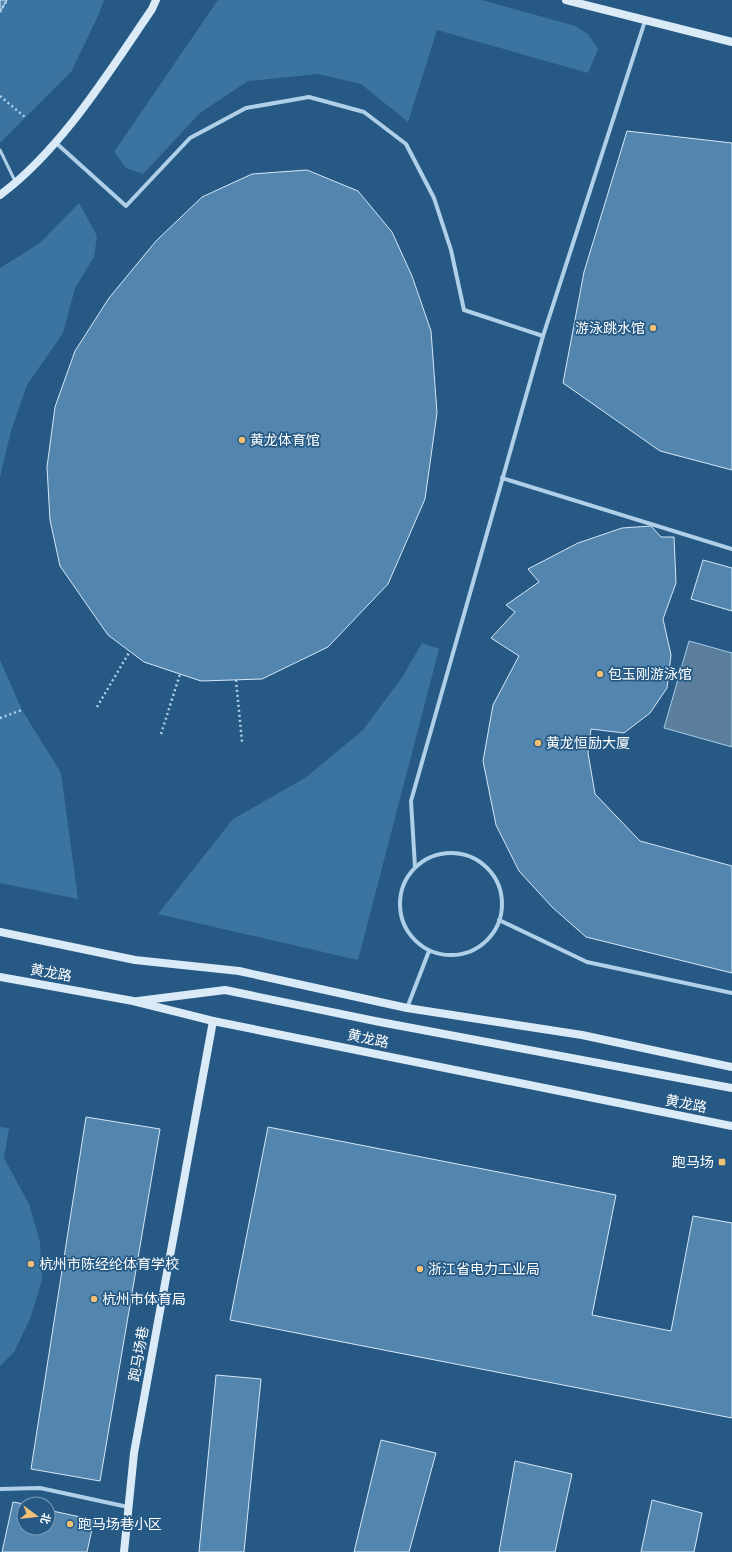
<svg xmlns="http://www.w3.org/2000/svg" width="732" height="1552" viewBox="0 0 732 1552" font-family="'Sofia Sans Condensed','Noto Sans SC',sans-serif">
<rect width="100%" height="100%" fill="#265a85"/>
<!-- green -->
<g fill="#3b74a1">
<polygon points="0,0 104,0 98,16 71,72 0,143"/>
<polygon points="218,0 482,0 575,26 588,34 598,49 588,73 437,30 408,122 361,84 318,74 248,81 200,113 143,174 126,168 114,152"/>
<polygon points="79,203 97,236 94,257 75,288 63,333 27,385 11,431 0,477 0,268 40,243"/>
<polygon points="422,643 439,649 358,960 158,914 233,819 305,778 363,730 403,676"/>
<polygon points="0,660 22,710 61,773 78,899 0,883"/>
<polygon points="0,1127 9,1128 4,1158 29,1204 40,1242 42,1280 30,1319 14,1352 0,1366"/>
</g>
<!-- water -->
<polygon fill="#5a7e9b" stroke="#a5cce8" points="689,641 732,653 732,747 664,728"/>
<!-- building -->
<g fill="#5386af" stroke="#d4e7f6">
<polygon points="0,0 7,0 0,12"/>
<polygon points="627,131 732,143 732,470 660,451 563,383 584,272"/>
<polygon points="307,170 358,191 392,232 412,276 431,331 437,413 425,499 388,584 328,647 262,679 201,681 144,662 108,635 60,566 50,520 47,467 55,407 75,351 109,298 156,241 202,197 252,174"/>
<polygon points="651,526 661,537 674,537 676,583 663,619 671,655 667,688 650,713 624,733 591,729 588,753 595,794 640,841 732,866 732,973 586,937 552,907 519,871 496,825 483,761 493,705 519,656 491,638 515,612 506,605 539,582 528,569 578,543 622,528"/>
<polygon points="703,560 732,568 732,611 691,599"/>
<polygon points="86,1117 160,1129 100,1481 31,1469"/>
<polygon points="268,1127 616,1195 592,1315 671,1331 693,1216 732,1223 732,1418 230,1320"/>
<polygon points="216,1375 261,1379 244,1552 199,1552"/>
<polygon points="381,1440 436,1453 409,1552 354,1552"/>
<polygon points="515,1461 572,1474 555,1552 499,1552"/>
<polygon points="652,1500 702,1513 694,1552 641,1552"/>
<polygon points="13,1502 24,1504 24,1528 48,1528 48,1510 94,1520 87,1552 2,1552"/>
</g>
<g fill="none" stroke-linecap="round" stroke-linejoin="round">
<!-- path -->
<g stroke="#b0cfe8" stroke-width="2.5" stroke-dasharray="2 3" stroke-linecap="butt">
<polyline points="0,12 7,0"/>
<polyline points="0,96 26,118"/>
<polyline points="236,680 242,742"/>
<polyline points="97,707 130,651"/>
<polyline points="0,718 22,710"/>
<polyline points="161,734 180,674"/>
</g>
<!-- lane -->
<polyline stroke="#b0cfe8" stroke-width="3" points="0,150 15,181"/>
<!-- street -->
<g stroke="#b0cfe8" stroke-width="4">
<polyline points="55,142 126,206 190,138 246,108 309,97 364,112 406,144 434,198 451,250 464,310 543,336"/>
<polyline points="502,478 732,549"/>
<circle cx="451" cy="904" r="51"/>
<polyline points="415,867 411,801 543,336 645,21"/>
<polyline points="499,920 587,962 732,993"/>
<polyline points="407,1008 429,951"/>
<polyline points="0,1489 40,1488 128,1507"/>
</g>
<!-- secondary -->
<g stroke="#daeaf7" stroke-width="8">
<polyline points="566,0 732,42"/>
<path d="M0,195c61,-45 109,-123 152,-186l4,-9"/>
<polyline points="0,932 135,960 239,971 407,1008 582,1035 732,1067"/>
<polyline points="0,977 133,1001 213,1021 732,1126"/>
<polyline points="138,1001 225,990 380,1022 732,1088"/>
<polyline points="124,1552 134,1453 213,1021"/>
</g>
</g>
<!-- markers -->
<g fill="#f1c075" stroke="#265a85" stroke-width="1.5">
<circle cx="653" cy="328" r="4"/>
<circle cx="242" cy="440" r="4"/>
<circle cx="600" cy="674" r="4"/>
<circle cx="538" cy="743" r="4"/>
<rect x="718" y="1158" width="8" height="8" rx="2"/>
<circle cx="31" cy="1264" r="4"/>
<circle cx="420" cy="1269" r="4"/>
<circle cx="94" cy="1299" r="4"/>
<circle cx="70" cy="1524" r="4"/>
</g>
<g text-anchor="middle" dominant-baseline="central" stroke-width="3.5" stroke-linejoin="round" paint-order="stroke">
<!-- poi labels -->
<g font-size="14" fill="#fff" stroke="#265a85" text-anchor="start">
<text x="645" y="328" text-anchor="end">游泳跳水馆</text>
<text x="250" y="440">黄龙体育馆</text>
<text x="608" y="674">包玉刚游泳馆</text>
<text x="546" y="743">黄龙恒励大厦</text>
<text x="714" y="1162" text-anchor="end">跑马场</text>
<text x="39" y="1264">杭州市陈经纶体育学校</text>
<text x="428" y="1269">浙江省电力工业局</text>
<text x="102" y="1299">杭州市体育局</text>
<text x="78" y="1524">跑马场巷小区</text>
</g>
<!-- street labels -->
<g font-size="14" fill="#fff" stroke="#265a85">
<text transform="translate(51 973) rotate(10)">黄龙路</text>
<text transform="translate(368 1039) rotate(12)">黄龙路</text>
<text transform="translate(686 1104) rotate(11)">黄龙路</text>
<text transform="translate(139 1354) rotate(-80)">跑马场巷</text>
</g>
</g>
<!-- north arrow -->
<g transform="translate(36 1516) rotate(105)"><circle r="19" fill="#265a85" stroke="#7d9cb6"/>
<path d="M0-3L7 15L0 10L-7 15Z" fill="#f1c075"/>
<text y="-6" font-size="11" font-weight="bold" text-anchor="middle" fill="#ffffff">北</text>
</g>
</svg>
